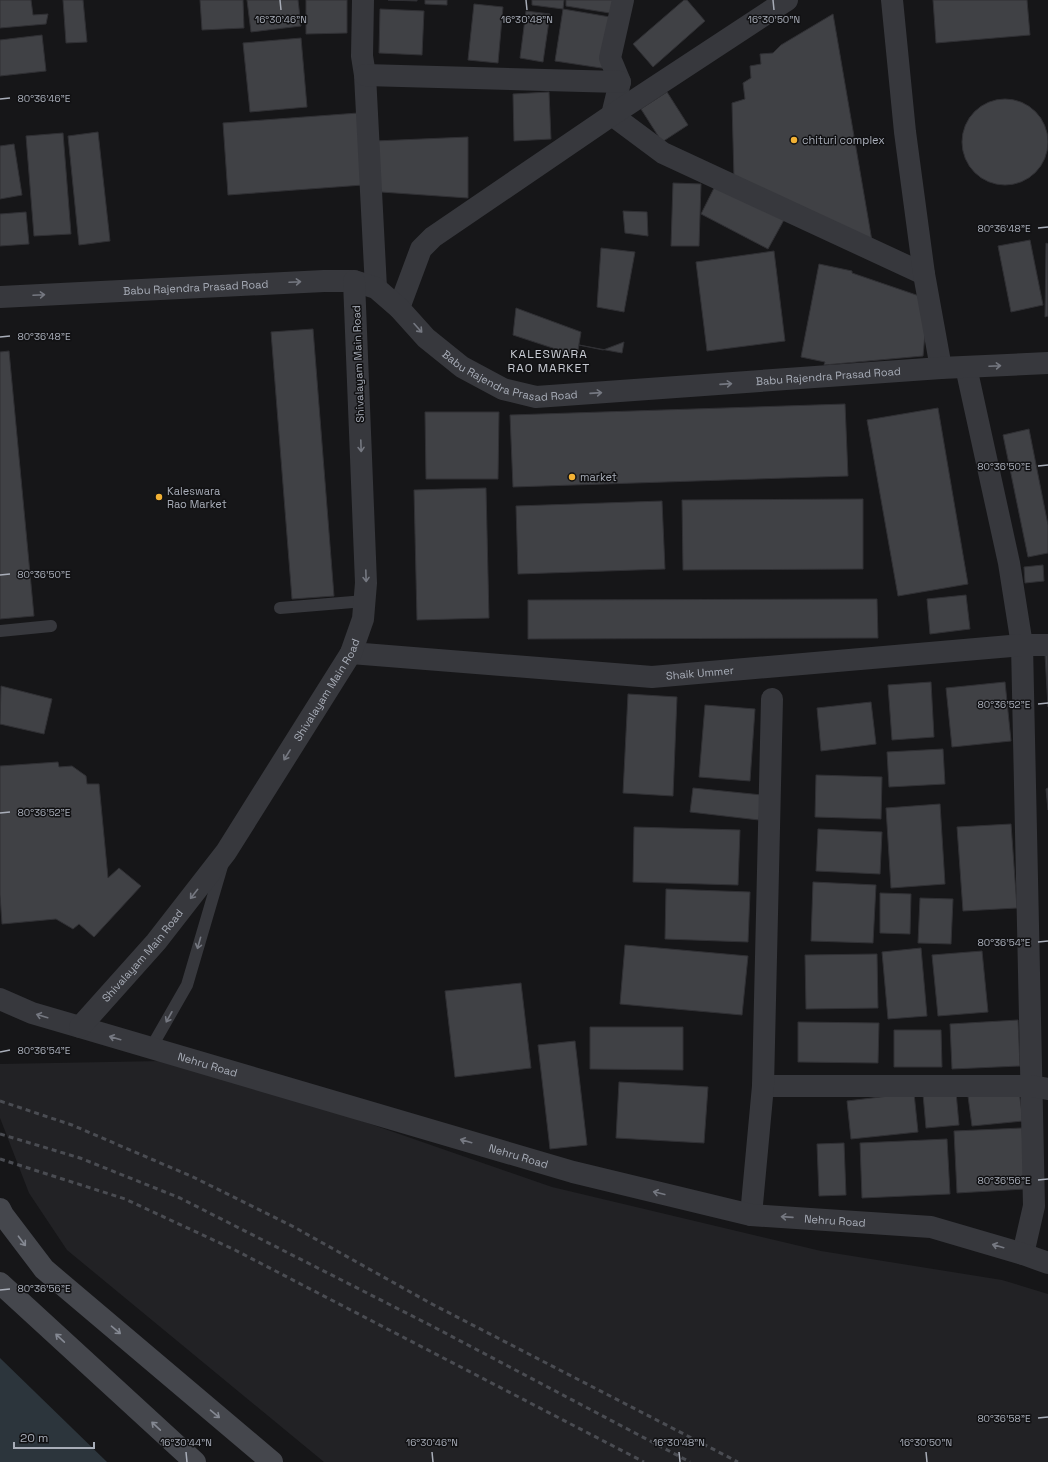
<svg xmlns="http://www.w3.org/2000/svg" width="1048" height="1462" viewBox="0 0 1048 1462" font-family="'Space Grotesk',sans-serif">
<rect width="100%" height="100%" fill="#161618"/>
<!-- built -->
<polygon fill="#222225" points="162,1061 235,1077 552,1187 821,1251 1002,1280 1048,1294 1048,1462 324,1462 67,1250 29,1193 0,1118 0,1064"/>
<!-- water -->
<polygon fill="#2c353c" points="0,1358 107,1462 0,1462"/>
<!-- building -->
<g fill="#404145" stroke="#303034">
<polygon points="0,0 31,0 33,15 48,14 46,24 0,28"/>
<polygon points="63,0 83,0 87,42 66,43"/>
<polygon points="200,0 243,0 244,28 202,30"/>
<polygon points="247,0 298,0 301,26 251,32"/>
<polygon points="306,0 347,0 347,33 306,34"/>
<polygon points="388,0 417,0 417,1"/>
<polygon points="425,0 447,0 447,5 425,4"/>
<polygon points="532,0 564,0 563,9 532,5"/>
<polygon points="566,0 618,0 616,14 566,6"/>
<polygon points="684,0 687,0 705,21 653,67 633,44"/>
<polygon points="933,0 1027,0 1030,35 936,43"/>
<polygon points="474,4 503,7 498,63 468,60"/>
<polygon points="380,9 424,11 422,55 379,53"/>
<polygon points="563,9 616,18 608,69 555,61"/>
<polygon points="526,11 550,14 543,62 520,58"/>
<polygon points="833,14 872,241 734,178 732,103 745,99 743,83 751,78 750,66 761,64 760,54 773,53 781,45"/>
<polygon points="42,35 46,71 0,76 0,40"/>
<polygon points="301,38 307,107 250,112 243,43"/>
<polygon points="549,92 551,139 514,141 513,94"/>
<polygon points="667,92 688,125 662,142 641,109"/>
<circle cx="1005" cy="142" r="43"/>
<polygon points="358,113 363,185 228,195 223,123"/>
<polygon points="98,132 110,241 79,245 68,136"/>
<polygon points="63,133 71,234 34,236 26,136"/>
<polygon points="468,137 468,198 381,192 375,141"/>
<polygon points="14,144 22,195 0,199 0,146"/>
<polygon points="717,182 785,218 768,249 701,214"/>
<polygon points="673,183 701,184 699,246 671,246"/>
<polygon points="623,211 647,212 648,236 625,233"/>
<polygon points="26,212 29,244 0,246 0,214"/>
<polygon points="1030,240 1043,305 1011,312 998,246"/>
<polygon points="1046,243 1048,244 1048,316 1045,317"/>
<polygon points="601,248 635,252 624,312 597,307"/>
<polygon points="774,251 785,341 707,351 696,262"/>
<polygon points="819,264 852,271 852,273 928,299 923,356 824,365 825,362 801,357"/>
<polygon points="516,308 581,332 577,356 513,335"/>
<polygon points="313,329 334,596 292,599 271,332"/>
<polygon points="624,342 622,353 579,345 603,350"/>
<polygon points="9,351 34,616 0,619 0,352"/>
<polygon points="845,404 848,476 513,487 510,415"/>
<polygon points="938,408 968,584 898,596 867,420"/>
<polygon points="425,412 499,412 498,479 426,479"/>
<polygon points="1029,429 1048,525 1048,553 1028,557 1003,435"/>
<polygon points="486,488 489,618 417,620 414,490"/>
<polygon points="863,499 863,569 683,570 682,500"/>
<polygon points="662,501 665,569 518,574 516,506"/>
<polygon points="1043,565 1044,581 1025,583 1024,567"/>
<polygon points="966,595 970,629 930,634 927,599"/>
<polygon points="877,599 878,638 528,639 528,600"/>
<polygon points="1045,655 1048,655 1048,707"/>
<polygon points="931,682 934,737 892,740 888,685"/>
<polygon points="1005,682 1011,741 952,747 946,688"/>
<polygon points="1,686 52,699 44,734 0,724"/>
<polygon points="628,694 677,697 673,796 623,793"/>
<polygon points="871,702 876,744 821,751 817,708"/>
<polygon points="705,705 755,709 750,781 699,777"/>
<polygon points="943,749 945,784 889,787 887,752"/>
<polygon points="58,762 59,767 72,766 86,776 87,784 99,784 108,878 119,868 141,886 94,937 79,924 73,929 56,919 2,924 0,895 0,766"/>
<polygon points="816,775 882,777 881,819 815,817"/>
<polygon points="693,788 762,795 759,820 690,812"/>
<polygon points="1048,788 1048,810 1046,789"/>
<polygon points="940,804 945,884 891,888 886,808"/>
<polygon points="1011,824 1017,908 963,911 957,827"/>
<polygon points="634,827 740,830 738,885 633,882"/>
<polygon points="818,829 882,832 880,874 816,871"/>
<polygon points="813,882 876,885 873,943 811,941"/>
<polygon points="666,889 750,892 748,942 665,939"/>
<polygon points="880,893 911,894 910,934 880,933"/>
<polygon points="920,898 953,899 951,944 918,943"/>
<polygon points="625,945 748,956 742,1015 620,1004"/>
<polygon points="921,948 927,1016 888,1019 882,952"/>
<polygon points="982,951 988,1012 938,1016 932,955"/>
<polygon points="877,954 878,1008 806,1009 805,955"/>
<polygon points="521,983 531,1068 455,1077 445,991"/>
<polygon points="1018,1020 1020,1066 952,1069 950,1024"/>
<polygon points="798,1022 879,1023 878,1063 798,1062"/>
<polygon points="590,1027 683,1027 683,1070 590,1069"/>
<polygon points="894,1030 941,1030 942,1067 894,1067"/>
<polygon points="575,1041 587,1145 550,1149 538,1045"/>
<polygon points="619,1082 708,1087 704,1143 616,1138"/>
<polygon points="1019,1091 1023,1121 972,1126 968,1096"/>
<polygon points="956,1092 959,1125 926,1128 923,1094"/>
<polygon points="914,1093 918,1132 851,1139 847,1101"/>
<polygon points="1022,1128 1025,1189 957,1193 954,1131"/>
<polygon points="947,1139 950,1194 862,1198 860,1143"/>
<polygon points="844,1143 846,1195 819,1196 817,1144"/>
</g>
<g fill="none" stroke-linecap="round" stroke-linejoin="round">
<!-- service -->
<g stroke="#37383d" stroke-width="12">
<polyline points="280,608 365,601"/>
<polyline points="0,631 51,626"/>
<polyline points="151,1048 187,985 222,866"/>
</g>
<!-- minor -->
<g stroke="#37383d" stroke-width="22">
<polyline points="363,0 362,56 365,75 376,288"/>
<polyline points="623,0 610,58 620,82 612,115 663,153 924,274"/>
<polyline points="892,0 905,132 924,274 941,368"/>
<polyline points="365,75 620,82"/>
<polyline points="399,308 421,249 433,237 612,115 787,0"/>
<polyline points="966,367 1009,563 1022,645 1034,1206 1023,1254"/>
<path id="s1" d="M351,653l301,24 370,-32h26"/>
<polyline points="763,1086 1031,1086 1048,1089"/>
<polyline points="751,1215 763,1086 772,699"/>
</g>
<!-- tertiary -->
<g stroke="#37383d" stroke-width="22">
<path id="s2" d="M0,297l324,-16h30l22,7 23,20 27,30 36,29 41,22 33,8 405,-29 107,-5"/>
<path id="s3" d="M0,999l32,14 48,14 493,145 178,43 180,12 92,27 25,9"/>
<path id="s4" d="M80,1027l76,-85 70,-90 125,-199 12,-34 3,-36 -12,-302"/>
</g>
<!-- secondary -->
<g stroke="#45474d" stroke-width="22">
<polyline points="0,1209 3,1215 44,1269 272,1462"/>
<polyline points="0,1283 195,1462"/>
</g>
<!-- rail -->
<g stroke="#4a4c52" stroke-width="3" stroke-dasharray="5 4" stroke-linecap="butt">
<polyline points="0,1101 72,1125 193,1177 294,1227 430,1303 738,1462"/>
<polyline points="0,1134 80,1158 180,1198 430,1325 690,1462"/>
<polyline points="0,1159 125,1199 235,1250 644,1462"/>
</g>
</g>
<!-- one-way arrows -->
<defs><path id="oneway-shaft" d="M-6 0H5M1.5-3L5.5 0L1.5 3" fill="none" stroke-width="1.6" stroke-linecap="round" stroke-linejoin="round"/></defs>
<g stroke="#757881">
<use href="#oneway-shaft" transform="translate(295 282) rotate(-3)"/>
<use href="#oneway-shaft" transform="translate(39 295) rotate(-3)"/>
<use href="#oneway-shaft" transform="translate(418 328) rotate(48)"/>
<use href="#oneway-shaft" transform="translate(995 366) rotate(-3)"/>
<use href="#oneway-shaft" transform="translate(726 384) rotate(-4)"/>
<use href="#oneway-shaft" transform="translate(596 393) rotate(-4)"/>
<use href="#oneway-shaft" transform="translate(361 446) rotate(88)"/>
<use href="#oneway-shaft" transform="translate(366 576) rotate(88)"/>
<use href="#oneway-shaft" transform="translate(287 755) rotate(122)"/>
<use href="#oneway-shaft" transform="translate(194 894) rotate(128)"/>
<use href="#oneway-shaft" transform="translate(199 943) rotate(106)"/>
<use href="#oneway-shaft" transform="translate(42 1016) rotate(-163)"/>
<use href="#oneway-shaft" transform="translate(169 1017) rotate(119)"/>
<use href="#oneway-shaft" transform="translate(115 1038) rotate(-164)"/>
<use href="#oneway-shaft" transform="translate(466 1141) rotate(-164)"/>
<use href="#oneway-shaft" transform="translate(659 1193) rotate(-166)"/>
<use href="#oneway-shaft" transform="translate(787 1217) rotate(-176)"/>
<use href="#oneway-shaft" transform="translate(998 1246) rotate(-164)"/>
</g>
<g stroke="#858993">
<use href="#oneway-shaft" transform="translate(22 1241) rotate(53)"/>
<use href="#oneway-shaft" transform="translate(116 1330) rotate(40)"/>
<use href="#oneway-shaft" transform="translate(60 1338) rotate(-137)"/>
<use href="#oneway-shaft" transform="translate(215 1414) rotate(40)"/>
<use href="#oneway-shaft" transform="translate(156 1426) rotate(-137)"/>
</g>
<!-- ticks -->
<path fill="none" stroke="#a8adb8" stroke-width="1.5" d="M280,0l1,10M526,0l1,10M773,0l1,10M0,99l10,-1M1038,228l10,-1M0,337l10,-1M1038,466l10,-1M0,575l10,-1M1038,704l10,-1M0,813l10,-1M1038,942l10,-1M0,1052l10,-2M1038,1180l10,-1M0,1290l10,-1M1038,1418l10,-1M186,1452l1,10M432,1452l1,10M679,1452l1,10M926,1452l1,10"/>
<!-- markers -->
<g fill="#f2b134" stroke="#111113" stroke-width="1.5">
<circle cx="794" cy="140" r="4"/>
<circle cx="572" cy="477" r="4"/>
<circle cx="159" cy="497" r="4"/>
</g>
<g text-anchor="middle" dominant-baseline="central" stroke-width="3" stroke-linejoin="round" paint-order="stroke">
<!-- poi labels -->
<g font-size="11" fill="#a8adb8" stroke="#111113" text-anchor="start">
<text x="802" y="140">chituri complex</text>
<text x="580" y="477">market</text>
<text x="167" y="491">Kaleswara<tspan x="167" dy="13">Rao Market</tspan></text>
</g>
<!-- street labels -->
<g font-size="11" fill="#a8adb8" stroke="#111113">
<text stroke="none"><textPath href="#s2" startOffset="196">Babu Rajendra Prasad Road</textPath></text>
<text transform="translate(358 364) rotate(-92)">Shivalayam Main Road</text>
<text stroke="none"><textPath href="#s2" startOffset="544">Babu Rajendra Prasad Road</textPath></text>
<text stroke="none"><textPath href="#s2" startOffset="868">Babu Rajendra Prasad Road</textPath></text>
<text stroke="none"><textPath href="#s1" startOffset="350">Shaik Ummer</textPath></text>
<text stroke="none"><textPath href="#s4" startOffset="419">Shivalayam Main Road</textPath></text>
<text stroke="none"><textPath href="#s4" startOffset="95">Shivalayam Main Road</textPath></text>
<text stroke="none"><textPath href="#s3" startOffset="218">Nehru Road</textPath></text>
<text stroke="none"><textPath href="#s3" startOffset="542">Nehru Road</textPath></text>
<text stroke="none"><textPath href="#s3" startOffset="866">Nehru Road</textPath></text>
</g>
<!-- neighbourhood labels -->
<g font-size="12" letter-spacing="1" fill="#c9ccd4" stroke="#111113">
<text x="549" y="354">KALESWARA<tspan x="549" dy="14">RAO MARKET</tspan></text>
</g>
</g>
<g font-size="10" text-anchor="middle" fill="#a8adb8" stroke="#111113" stroke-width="3" stroke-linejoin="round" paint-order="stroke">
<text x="281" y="23">16°30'46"N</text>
<text x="527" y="23">16°30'48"N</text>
<text x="774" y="23">16°30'50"N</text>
<text x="44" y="102">80°36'46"E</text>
<text x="1004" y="232">80°36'48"E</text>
<text x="44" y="340">80°36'48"E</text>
<text x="1004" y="470">80°36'50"E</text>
<text x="44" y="578">80°36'50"E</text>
<text x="1004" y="708">80°36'52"E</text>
<text x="44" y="816">80°36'52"E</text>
<text x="1004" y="946">80°36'54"E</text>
<text x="44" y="1054">80°36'54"E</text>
<text x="1004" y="1184">80°36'56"E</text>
<text x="44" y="1292">80°36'56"E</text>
<text x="1004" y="1422">80°36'58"E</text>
<text x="186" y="1446">16°30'44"N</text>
<text x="432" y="1446">16°30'46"N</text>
<text x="679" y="1446">16°30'48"N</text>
<text x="926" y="1446">16°30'50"N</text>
</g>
<!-- scale -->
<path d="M14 1442v6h80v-6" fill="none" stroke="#a8adb8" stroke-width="2"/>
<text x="20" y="1442" font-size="12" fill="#a8adb8" stroke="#111113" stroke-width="3" paint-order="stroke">20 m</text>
</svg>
